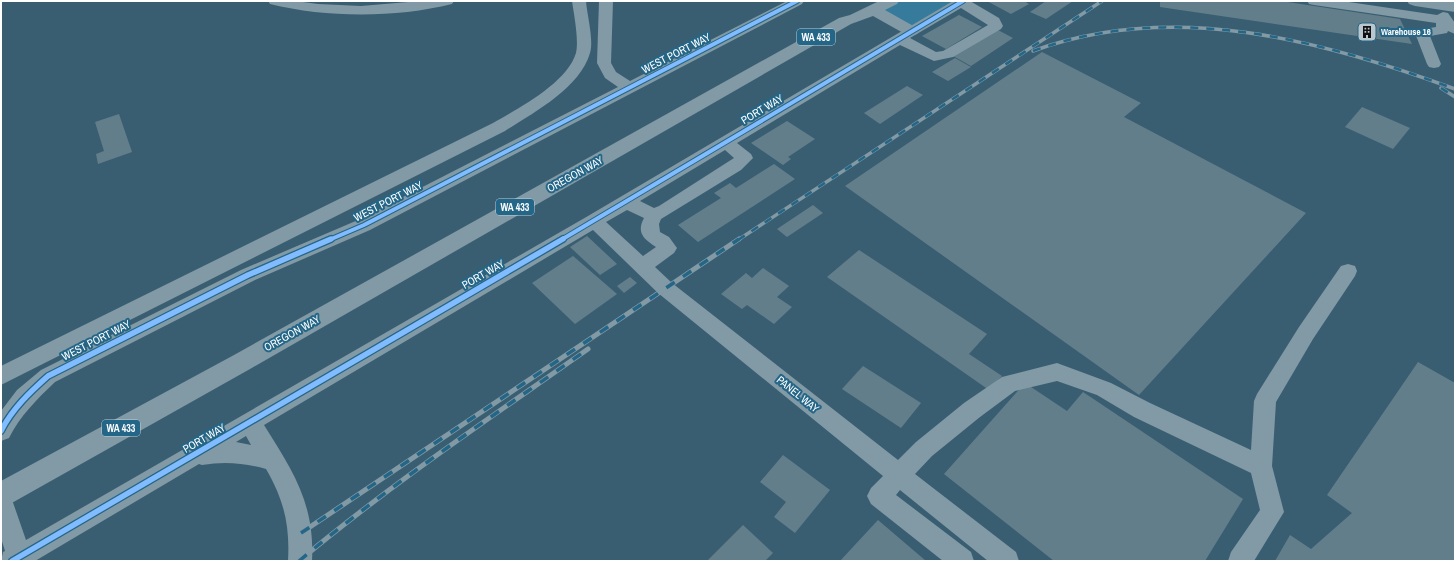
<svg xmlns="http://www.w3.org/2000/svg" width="1456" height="562" viewBox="0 0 1456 562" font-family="'Archivo Narrow',sans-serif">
<rect width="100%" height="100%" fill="#3a5e71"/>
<!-- green -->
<polygon fill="#377b9c" points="891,1 963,1 911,31 874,10"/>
<!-- building -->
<g fill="#637e8b">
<polygon points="987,1 1024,1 1029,4 1011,14"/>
<polygon points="1046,1 1073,1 1046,19 1030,12"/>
<polygon points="1160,1 1281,1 1400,19 1412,44 1160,7"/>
<polygon points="959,15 982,27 946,49 922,36"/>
<polygon points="996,29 1013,38 971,66 953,56"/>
<polygon points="1042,52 1141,103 1124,117 1306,213 1139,395 845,186"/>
<polygon points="955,58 971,67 948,81 932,72"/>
<polygon points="907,86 923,95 880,124 864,113"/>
<polygon points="1362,107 1410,128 1393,149 1345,127"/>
<polygon points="119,114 132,152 98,164 96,154 104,151 95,122"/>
<polygon points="787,121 815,139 788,157 791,159 783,165 751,143"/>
<polygon points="774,164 795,179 698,242 678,225 721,198 714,193 730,183 736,188"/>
<polygon points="813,205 823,213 787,237 777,229"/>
<polygon points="587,236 617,264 600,275 570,247"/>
<polygon points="859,250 987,334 969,354 1002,376 989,390 827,277"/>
<polygon points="573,256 617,294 575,324 532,283"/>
<polygon points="763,268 789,286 777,297 792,307 774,324 747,305 742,309 721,294 746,273 752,278"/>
<polygon points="630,277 637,283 624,293 617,286"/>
<polygon points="1418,362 1455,383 1455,561 1275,561 1290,535 1311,549 1352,513 1327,495"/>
<polygon points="863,366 921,403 901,428 842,389"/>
<polygon points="1025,383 1067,411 1083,392 1243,499 1205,561 1054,561 944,474"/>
<polygon points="783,455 830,490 795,533 774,517 786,502 760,482"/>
<polygon points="878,520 926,561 840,561"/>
<polygon points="743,525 773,553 765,561 707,561"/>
</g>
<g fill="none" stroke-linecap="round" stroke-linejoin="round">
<!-- minor -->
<g fill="#819aa6" fill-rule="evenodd">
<path d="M268,1h27l23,3 43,2 59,-5h34l-2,3c-57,14 -125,14 -182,0z"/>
<path d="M572,1h14c1,14 8,39 4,52 -10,35 -57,60 -85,78l-504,254v-19l492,-243c26,-15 74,-40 83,-70 3,-13 -2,-38 -4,-52z"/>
<path d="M599,1h14l-2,62 5,9 14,9 157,-80h17l-2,3 -432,226 -115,50 -200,102c-18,17 -35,34 -46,56l-8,3v-30l16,-21 24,-20 200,-100 117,-50 260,-133 -13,-9 -8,-15z"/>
<path d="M953,1h17l29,17 4,8 -2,3 -48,28 -19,4 -34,-16 -163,98 14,11 2,4 -12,12 -80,49 -2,5 1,8 9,5 8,11 -3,5 -19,14 17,16 226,177 18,-18 48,-39 38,-26 55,-14 54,20 39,20 101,47 3,-49 3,-7 42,-67 42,-61 7,-2 7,2 2,5 -2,5 -42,63 -37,63 -4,64 12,46 -30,49h-26l3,-9 29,-42 -9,-37 -117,-56 -37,-22 -40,-14 -42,10 -35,26 -48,39 -17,18 101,78 3,9h-31l-88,-71 -4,5 75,57 3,9h-31l-72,-57 -4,-8 4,-8 12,-12 -225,-183 -65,-63 -329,195c29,46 51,79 48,136h-24c2,-36 -4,-61 -22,-92 -22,-6 -41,-8 -64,-4l-3,-1 -164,97h-34l2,-9 2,-1 -4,-13v-50l8,3 17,49 562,-324zM961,8l27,17 -45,26 -7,1 -26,-14zM725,150l9,8 -75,48 -5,2 -14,-7zM627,210l17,8c-8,15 0,21 12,29l-13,9 -37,-34zM246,436l5,9 -15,-3z"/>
<polygon points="1307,1 1342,1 1437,15 1443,12 1448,13 1455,23 1455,34 1448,31 1447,33 1430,36 1441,64 1439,67 1434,68 1429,67 1427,64 1415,33 1417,30 1436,27 1436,23 1314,5 1309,4"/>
</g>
<!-- highway -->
<g fill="#819aa5" fill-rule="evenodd">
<polygon points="879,1 899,1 897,4 885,10 917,28 919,31 917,34 911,36 905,34 873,16 851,24 250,369 10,504 1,508 1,481 234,355 839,18 850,15"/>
<polygon points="1407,1 1455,2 1455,12 1415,6 1409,4"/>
</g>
<!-- rail-far1 casing -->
<g stroke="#819aa5" stroke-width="3.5">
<g id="rail-far1">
<path d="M1033,51c140,-51 288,-11 422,38"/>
<polyline points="1441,88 1455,97"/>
<polyline points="738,240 1102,1"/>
</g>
</g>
<!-- rail casing -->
<g stroke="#819aa5" stroke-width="5">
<g id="rail">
<polyline points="301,533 739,239"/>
<path d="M299,561c92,-77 191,-143 289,-212"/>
</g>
</g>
<!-- rail-far1 -->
<use href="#rail-far1" stroke="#246687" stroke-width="2.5" stroke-dasharray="8" stroke-linecap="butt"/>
<!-- rail -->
<use href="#rail" stroke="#246687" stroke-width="3.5" stroke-dasharray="10" stroke-linecap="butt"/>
<!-- cycleway-far1 casing -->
<g stroke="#246687" stroke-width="6">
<g id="cycleway-far1">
<polyline points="329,240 364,225 797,1"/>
<polyline points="561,240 963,1"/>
</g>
</g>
<!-- cycleway casing -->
<g stroke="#246687" stroke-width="8">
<g id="cycleway">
<path d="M1,431c11,-22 29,-39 47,-55l200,-101 83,-36"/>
<polyline points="12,561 563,239"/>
</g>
</g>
<!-- cycleway-far1 -->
<use href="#cycleway-far1" stroke="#80bcff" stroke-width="4"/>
<!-- cycleway -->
<use href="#cycleway" stroke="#80bcff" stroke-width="5.5"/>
</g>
<!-- icons -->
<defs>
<g id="building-square" transform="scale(1)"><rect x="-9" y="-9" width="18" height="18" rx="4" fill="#bac7cd" stroke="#246687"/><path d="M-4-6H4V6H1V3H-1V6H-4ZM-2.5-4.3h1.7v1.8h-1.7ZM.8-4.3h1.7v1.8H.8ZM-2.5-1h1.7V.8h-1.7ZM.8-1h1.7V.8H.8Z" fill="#111"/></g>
</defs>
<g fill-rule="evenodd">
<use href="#building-square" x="1367" y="32"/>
</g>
<g text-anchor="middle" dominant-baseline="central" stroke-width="4" stroke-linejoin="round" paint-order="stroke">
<!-- far-poi labels -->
<g font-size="9" font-weight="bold" fill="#fff" stroke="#246687" text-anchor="start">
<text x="1381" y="32">Warehouse 16</text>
</g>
<!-- shield labels -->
<g fill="#246687" stroke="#bdd1db" stroke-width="1">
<rect x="797" y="29" width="38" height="16" rx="3"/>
<rect x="496" y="199" width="38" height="16" rx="3"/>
<rect x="102" y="420" width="38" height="16" rx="3"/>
</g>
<g font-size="10" font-weight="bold" fill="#fff">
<text x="816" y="37">WA 433</text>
<text x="515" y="207">WA 433</text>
<text x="121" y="428">WA 433</text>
</g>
<!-- street labels -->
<g font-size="11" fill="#fff" stroke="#246687">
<text transform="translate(676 53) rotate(-27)">WEST PORT WAY</text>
<text transform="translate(762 109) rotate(-31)">PORT WAY</text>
<text transform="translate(575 174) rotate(-29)">OREGON WAY</text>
<text transform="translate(388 201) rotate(-27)">WEST PORT WAY</text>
<text transform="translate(483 274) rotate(-30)">PORT WAY</text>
<text transform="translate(292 333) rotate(-29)">OREGON WAY</text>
<text transform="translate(96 340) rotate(-27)">WEST PORT WAY</text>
<text transform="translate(798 394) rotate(39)">PANEL WAY</text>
<text transform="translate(204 438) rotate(-30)">PORT WAY</text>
</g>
</g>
<!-- border -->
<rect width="1456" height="562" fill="none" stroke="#ffffff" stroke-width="4"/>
</svg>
